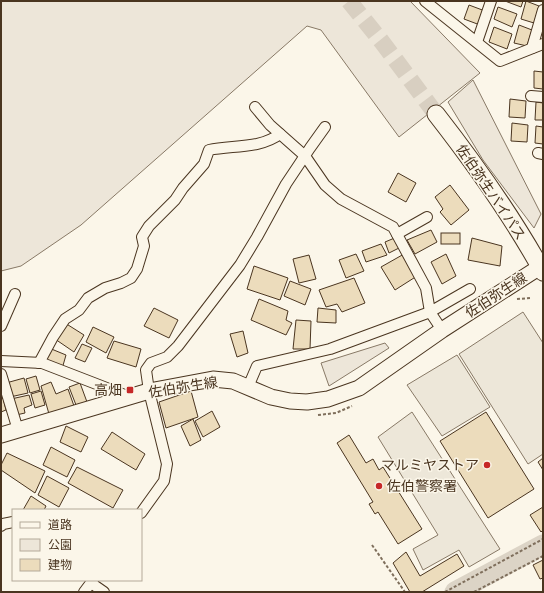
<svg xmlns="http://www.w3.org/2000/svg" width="544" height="593" viewBox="0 0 544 593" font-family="'PT Sans Narrow','Noto Sans JP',sans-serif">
<rect width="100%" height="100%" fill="#fbf6e9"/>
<!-- green -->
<g fill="#ede6d9" stroke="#887966">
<polygon points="1,1 410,1 480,73 399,137 321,30 307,26 81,225 21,266 1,271"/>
<polygon points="473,80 541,214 534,228 483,160 448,102"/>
<polygon points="385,343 389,348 329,386 321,363"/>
</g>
<!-- parking -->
<g fill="#ede7d9" stroke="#887966">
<polygon points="523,312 543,343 543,454 528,464 459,354"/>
<polygon points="457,355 490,407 442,436 407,385"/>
<polygon points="412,412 500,549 469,567 459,550 423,570 413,549 438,535 378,437"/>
</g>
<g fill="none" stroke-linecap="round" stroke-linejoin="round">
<!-- river -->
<polyline stroke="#dcd4c6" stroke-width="21" points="455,592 543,545"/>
</g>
<!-- building -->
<g fill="#ecdcbc" stroke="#4a3520">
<polygon points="505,1 523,1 521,7"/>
<polygon points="526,1 539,6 534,23 521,19"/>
<polygon points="469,5 485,11 480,25 464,19"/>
<polygon points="498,7 517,14 512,27 494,19"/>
<polygon points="519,25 532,30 527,46 514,43"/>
<polygon points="494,27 512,34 507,49 489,42"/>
<polygon points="534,71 543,72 543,89 534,88"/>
<polygon points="510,99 526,101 525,118 509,117"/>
<polygon points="536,102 543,103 543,120 535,120"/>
<polygon points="512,123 528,125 527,142 511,141"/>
<polygon points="536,126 543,127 543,144 535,143"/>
<polygon points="398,173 416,183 406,202 388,192"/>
<polygon points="450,185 469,210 451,225 440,212 443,209 435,197"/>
<polygon points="431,230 437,242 415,254 407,240"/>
<rect x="441" y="233" width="19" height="11"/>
<polygon points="397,237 401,247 389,253 385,242"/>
<polygon points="472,238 502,246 500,266 468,260"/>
<polygon points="381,244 387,255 366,262 362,251"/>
<polygon points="356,254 364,271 346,278 339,260"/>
<polygon points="404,254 417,276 395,290 381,267"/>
<polygon points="446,254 456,276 442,284 431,262"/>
<polygon points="309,255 316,279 299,283 293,259"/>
<polygon points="254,266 288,278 280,300 247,289"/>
<polygon points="354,278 365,303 342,312 337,304 326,307 319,290"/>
<polygon points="290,281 311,289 305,305 284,296"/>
<polygon points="259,299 288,311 286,320 292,323 286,335 251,320"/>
<polygon points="154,308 178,320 169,338 144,326"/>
<polygon points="318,308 336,310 336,323 317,322"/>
<polygon points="296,320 311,321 310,349 293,349"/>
<polygon points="65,323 84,335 74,352 55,339"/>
<polygon points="93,327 114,337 106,353 86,342"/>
<polygon points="243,331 248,353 237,357 230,334"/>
<polygon points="114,341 141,349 136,367 107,358"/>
<polygon points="82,344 92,348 85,362 75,358"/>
<polygon points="49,348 66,355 62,369 44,362"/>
<polygon points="36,376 40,390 30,393 26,379"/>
<polygon points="24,378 28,393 10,397 6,383"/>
<polygon points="51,382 56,394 68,389 74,406 49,414 41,386"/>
<polygon points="80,383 87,402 76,405 69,387"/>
<polygon points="41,391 45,405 35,408 31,394"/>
<polygon points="191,391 198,417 166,428 159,402"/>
<polygon points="29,395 32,405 24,408 25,413 16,415 11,399"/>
<polygon points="3,398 6,410 1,412 1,399"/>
<polygon points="212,411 220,427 203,437 195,421"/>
<polygon points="486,412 534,489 488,518 440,441"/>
<polygon points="193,419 201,440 190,446 181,426"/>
<polygon points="66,426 88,437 81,452 60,442"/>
<polygon points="112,432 145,454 136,470 101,449"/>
<polygon points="349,435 366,463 373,459 379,470 383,467 422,529 398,544 378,512 375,514 369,504 373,502 337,443"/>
<polygon points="51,447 75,460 67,477 43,465"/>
<polygon points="7,453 45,471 35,493 1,470 1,465"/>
<polygon points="543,458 543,470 538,462"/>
<polygon points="77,467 123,490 113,508 68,483"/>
<polygon points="47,476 69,488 59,507 38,495"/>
<polygon points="31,496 46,506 44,510 23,510"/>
<polygon points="543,507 543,530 541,532 530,515"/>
<polygon points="406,552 420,576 457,554 464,566 422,592 410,592 393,563"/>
<polygon points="543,560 543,578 540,579 533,565"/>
</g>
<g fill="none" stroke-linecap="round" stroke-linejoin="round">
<!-- trunk-tunnel -->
<polyline stroke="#d8cfc1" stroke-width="17" stroke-dasharray="17 8" stroke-linecap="butt" points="349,1 382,42 436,114"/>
<!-- minor casing -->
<g stroke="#4a3520" stroke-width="12">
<g id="minor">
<polyline points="425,1 500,61 543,44"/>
<polyline points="477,42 491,1"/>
<polyline points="532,48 543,10"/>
<polyline points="531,96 543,97"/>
<polyline points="255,107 270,125 305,156 325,185 341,199 393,227 426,288 430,312 470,289"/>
<polyline points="538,153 543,154"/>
<polyline points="397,234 427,217"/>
<polyline points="1,326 15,294"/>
<polyline points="1,361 42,363 130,397"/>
<path d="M39,363l14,-26 12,-18 14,-9 9,-12 17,-10 16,-5 10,-5 6,-9 7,-23 -2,-9 7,-11 26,-26 8,-12 21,-24 5,-14c23,-5 51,-1 71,-16"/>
<polyline points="1,374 18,430"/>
<polyline points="248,387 257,366 330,349 430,312 442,330"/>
<polyline points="141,513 164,481 167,464 149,391 146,370 151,363 167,357 178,346 240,265 257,237 286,184 310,148 325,127"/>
<polyline points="1,526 3,524 13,522"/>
<polyline points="91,583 104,592"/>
<polyline points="84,592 93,580"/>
</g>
</g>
<!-- secondary casing -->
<g stroke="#4a3520" stroke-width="17">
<polyline id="secondary" points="1,435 149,391 213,379 233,381 271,397 290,401 307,402 328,399 359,388 442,330 543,265"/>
</g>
<!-- trunk casing -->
<g stroke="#4a3520" stroke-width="19">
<path id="trunk" d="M436,114c39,50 76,102 107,158"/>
</g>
<!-- path -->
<g stroke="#7f6f5c" stroke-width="2" stroke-dasharray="3 2" stroke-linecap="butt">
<polyline points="517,299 531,298"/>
<polyline points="318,415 336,413 352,406"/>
<polyline points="372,545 405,592"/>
<polyline points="445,592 543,539"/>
<polyline points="474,592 543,556"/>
</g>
<!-- minor -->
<use href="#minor" stroke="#fbf6e9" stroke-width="10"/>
<!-- secondary -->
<use href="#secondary" stroke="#fbf6e9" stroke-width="15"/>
<!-- trunk -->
<use href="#trunk" stroke="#fbf6e9" stroke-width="17"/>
</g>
<!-- markers -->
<g fill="#c62828" stroke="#fbf6e9" stroke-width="1.5">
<rect x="126" y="386" width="8" height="8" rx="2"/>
<circle cx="487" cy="465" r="4"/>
<circle cx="379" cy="486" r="4"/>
</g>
<g text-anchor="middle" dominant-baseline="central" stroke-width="3" stroke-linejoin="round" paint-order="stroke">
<!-- street labels -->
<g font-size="14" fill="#4a3520" stroke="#fbf6e9">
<text transform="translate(491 192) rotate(56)">佐伯弥生バイパス</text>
<text transform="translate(496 295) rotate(-33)">佐伯弥生線</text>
<text transform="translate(183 387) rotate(-9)">佐伯弥生線</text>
</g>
<!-- poi labels -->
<g font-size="14" fill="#4a3520" stroke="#fbf6e9" text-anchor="end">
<text x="122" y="390">高畑</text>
<text x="479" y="465">マルミヤストア</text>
<text x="387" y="486" text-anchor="start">佐伯警察署</text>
</g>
</g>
<!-- border -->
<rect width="544" height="593" fill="none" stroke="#4a3520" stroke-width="4"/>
<!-- legend -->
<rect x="12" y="509" width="130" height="72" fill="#fbf6e9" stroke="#b4a999"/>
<rect x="20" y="522" width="20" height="6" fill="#fbf6e9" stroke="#b4a999"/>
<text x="48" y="529" font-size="12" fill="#4a3520">道路</text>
<rect x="20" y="539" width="20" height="12" fill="#ede6d9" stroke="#b4a999"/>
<text x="48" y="549" font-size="12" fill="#4a3520">公園</text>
<rect x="20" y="559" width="20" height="12" fill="#ecdcbc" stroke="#b4a999"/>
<text x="48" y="569" font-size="12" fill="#4a3520">建物</text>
</svg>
